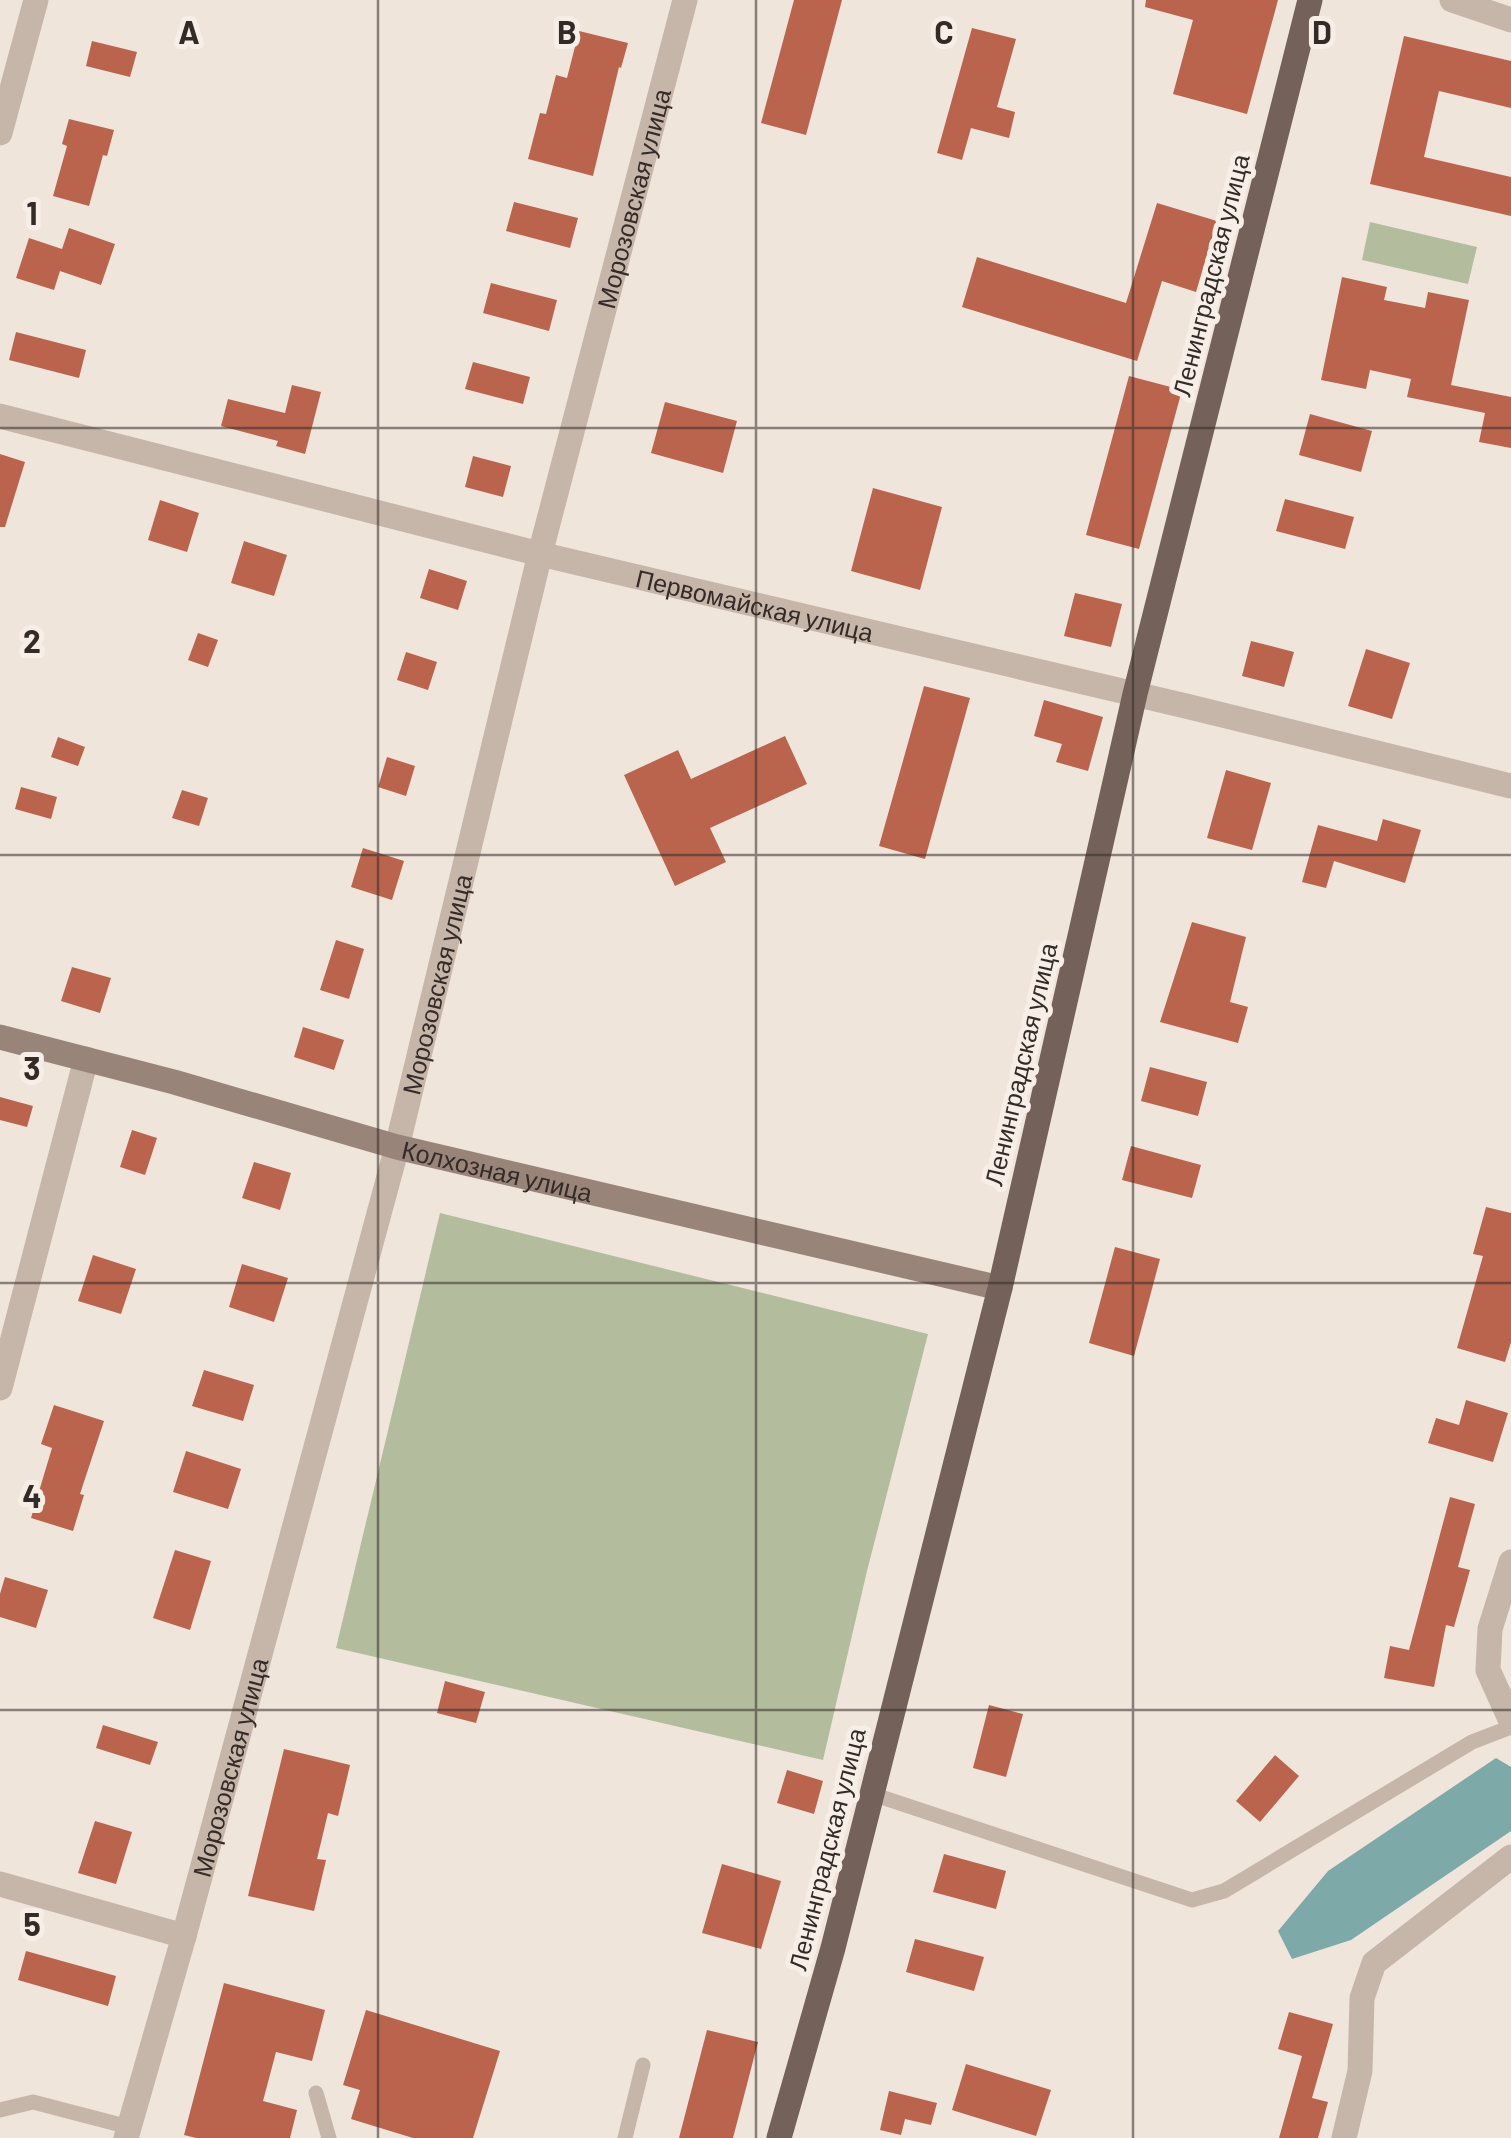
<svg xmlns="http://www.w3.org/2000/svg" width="1511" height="2138" viewBox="0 0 1511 2138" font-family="Barlow,sans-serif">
<rect width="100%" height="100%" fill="#efe5db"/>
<!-- garden -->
<g fill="#b3bd9d">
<polygon points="1370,222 1477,247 1468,284 1362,260"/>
<polygon points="440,1213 928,1334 867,1571 823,1760 336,1648"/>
</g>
<!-- water -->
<polygon fill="#7da9a9" points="1496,1758 1511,1767 1511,1831 1351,1940 1292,1959 1278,1931 1328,1871"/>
<!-- building -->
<g fill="#ba644e">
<polygon points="794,0 842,0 806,135 761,123"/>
<polygon points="1146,0 1278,0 1247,114 1173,94 1193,20 1145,7"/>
<polygon points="972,28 1016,39 997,107 1015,112 1009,138 971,128 962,160 937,153"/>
<polygon points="579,31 628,43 621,68 619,67 593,176 528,159 540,113 546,114 556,75 567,78"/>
<polygon points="1404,36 1511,61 1511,108 1439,91 1424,157 1511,177 1511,216 1370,184"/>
<polygon points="92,41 137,52 130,77 86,66"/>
<polygon points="69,119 114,130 107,156 103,155 89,206 53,196 67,146 62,144"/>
<polygon points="514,202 578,218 570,248 506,231"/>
<polygon points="1157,203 1217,221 1196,292 1162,281 1137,361 962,307 977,257 1126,303"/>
<polygon points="69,228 115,244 101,285 60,271 54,290 16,278 29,238 62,249"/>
<polygon points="1342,277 1387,287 1384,300 1425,308 1428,292 1469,300 1451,385 1511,397 1511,448 1479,442 1485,413 1407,397 1411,379 1370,370 1366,389 1321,380"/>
<polygon points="491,283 557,300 549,331 483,313"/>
<polygon points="16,332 86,350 79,378 9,360"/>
<polygon points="473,362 530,377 523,404 465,389"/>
<polygon points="1129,376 1182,390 1139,549 1086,535"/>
<polygon points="292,385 321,392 305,454 276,446 278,441 221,426 228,399 285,413"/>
<polygon points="665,402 737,421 723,473 651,453"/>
<polygon points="1310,414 1372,431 1361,472 1299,455"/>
<polygon points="0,454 25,462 5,527 0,527"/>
<polygon points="473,456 511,466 503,497 465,487"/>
<polygon points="873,488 942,507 920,590 851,571"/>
<polygon points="1285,499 1354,517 1345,549 1276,531"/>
<polygon points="160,500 199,513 187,552 148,540"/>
<polygon points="244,541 287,555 274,596 231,583"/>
<polygon points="429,569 467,581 458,610 420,598"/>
<polygon points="1075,593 1122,604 1111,647 1064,636"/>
<polygon points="198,633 218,640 208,667 188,660"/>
<polygon points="1251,641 1294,652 1284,687 1242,676"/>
<polygon points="1366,649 1410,663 1392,719 1348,706"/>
<polygon points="406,652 437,662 428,690 397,680"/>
<polygon points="924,686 970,698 925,859 879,846"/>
<polygon points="1044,700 1103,717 1088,771 1056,762 1062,744 1034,736"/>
<polygon points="785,736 807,784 710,828 726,862 675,886 624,775 678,750 691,779"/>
<polygon points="58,737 85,747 78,766 51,757"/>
<polygon points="387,757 415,766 406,796 378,787"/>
<polygon points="1226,770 1271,783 1252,850 1207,838"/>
<polygon points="21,787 57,797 51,819 15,809"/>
<polygon points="182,790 208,798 199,826 172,818"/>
<polygon points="1383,819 1421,830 1405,883 1334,861 1326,888 1302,882 1318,825 1377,841"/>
<polygon points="363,848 404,861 392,900 351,887"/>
<polygon points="1192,922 1246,937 1230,1002 1248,1007 1238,1043 1160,1022"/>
<polygon points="336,940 364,949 349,999 320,990"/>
<polygon points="72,967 111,978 100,1013 61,1001"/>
<polygon points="303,1027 344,1040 334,1070 294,1057"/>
<polygon points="1150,1067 1207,1082 1198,1116 1141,1101"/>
<polygon points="0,1097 33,1106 27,1127 0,1120"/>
<polygon points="132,1130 157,1138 145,1175 120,1167"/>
<polygon points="1131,1146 1201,1165 1192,1198 1122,1180"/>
<polygon points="254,1162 291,1173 280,1210 242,1198"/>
<polygon points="1486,1207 1511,1213 1511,1342 1505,1362 1457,1348 1483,1256 1473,1254"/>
<polygon points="1115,1247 1160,1259 1134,1356 1089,1343"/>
<polygon points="93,1255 136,1269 121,1314 78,1301"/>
<polygon points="242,1264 288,1278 274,1322 229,1307"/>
<polygon points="204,1370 254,1385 243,1421 192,1406"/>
<polygon points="1466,1400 1508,1413 1493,1462 1428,1443 1436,1418 1459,1425"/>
<polygon points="54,1405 104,1421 80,1494 84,1495 73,1531 31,1518 52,1448 41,1444"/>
<polygon points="186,1451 241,1469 228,1509 173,1492"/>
<polygon points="1450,1497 1475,1504 1458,1567 1470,1570 1454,1627 1446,1625 1434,1687 1384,1678 1390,1646 1409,1650"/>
<polygon points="175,1550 211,1561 190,1630 153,1618"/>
<polygon points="5,1577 48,1590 36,1628 0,1617 0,1594"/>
<polygon points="445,1681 485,1692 476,1723 437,1713"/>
<polygon points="989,1705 1023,1714 1006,1777 973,1768"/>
<polygon points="103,1725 158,1742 150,1765 96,1748"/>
<polygon points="284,1749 350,1765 338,1816 328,1813 317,1859 326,1860 314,1911 248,1896"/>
<polygon points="1275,1755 1299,1776 1260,1822 1236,1801"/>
<polygon points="787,1770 823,1781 814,1814 777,1803"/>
<polygon points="95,1821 132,1832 116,1884 78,1873"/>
<polygon points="944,1854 1006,1871 996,1909 933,1892"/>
<polygon points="722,1864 781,1881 761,1949 702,1933"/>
<polygon points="915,1939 984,1957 974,1991 906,1972"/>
<polygon points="26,1951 116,1976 108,2006 18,1980"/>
<polygon points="224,1983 325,2010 312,2061 276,2052 263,2101 297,2110 290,2138 196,2138 184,2135"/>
<polygon points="366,2010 500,2051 473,2138 413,2138 351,2119 360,2090 343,2085"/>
<polygon points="1289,2012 1333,2024 1312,2098 1328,2102 1318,2138 1279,2138 1302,2056 1278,2049"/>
<polygon points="707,2030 758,2042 733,2138 679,2138"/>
<polygon points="966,2064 1051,2090 1036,2136 952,2110"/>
<polygon points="889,2091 937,2103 931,2125 905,2119 901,2135 880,2130"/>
</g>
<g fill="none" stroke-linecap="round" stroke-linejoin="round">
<!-- service -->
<g stroke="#c6b5a9" stroke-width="15">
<polyline points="872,1794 1192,1900 1224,1891 1472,1742 1511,1727"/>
<polyline points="316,2093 329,2138"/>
<polyline points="0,2110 33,2102 129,2127"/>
<polyline points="625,2138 643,2065"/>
</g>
<!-- minor -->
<g stroke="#c6b5a9" stroke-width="25">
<polyline points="1452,0 1511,20"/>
<polyline points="0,133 36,0"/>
<path id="s1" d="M0,416l540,138 650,153 321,79"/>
<polyline points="0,1388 86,1059"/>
<polyline points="1511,1562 1490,1629 1488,1670 1511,1721"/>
<polyline points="0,1884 184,1936"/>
<path id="s2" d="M126,2138l58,-202 213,-789 143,-593 145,-554"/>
<polyline points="1344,2138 1360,2071 1362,1998 1374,1963 1511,1857"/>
</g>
<!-- secondary -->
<path stroke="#99847a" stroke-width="25" id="s3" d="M0,1037l174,45 223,65 603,141"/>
<!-- primary -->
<polyline stroke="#74625a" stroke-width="25" points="779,2138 833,1948 1000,1288 1135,694 1310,0"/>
</g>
<!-- grid -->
<path fill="none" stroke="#342b28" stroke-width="2.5" stroke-opacity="0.55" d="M378,0v2138M756,0v2138M1133,0v2138M0,428h1511M0,855h1511M0,1283h1511M0,1710h1511"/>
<g text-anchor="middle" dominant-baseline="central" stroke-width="10" stroke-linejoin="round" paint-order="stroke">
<!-- street labels -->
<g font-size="25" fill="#342b28" stroke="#f7efe7">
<text stroke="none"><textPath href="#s2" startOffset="2005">Морозовская улица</textPath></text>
<text transform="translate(1210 275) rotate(-76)">Ленинградская улица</text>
<text stroke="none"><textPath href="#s1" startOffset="778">Первомайская улица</textPath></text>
<text stroke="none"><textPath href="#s2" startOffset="1195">Морозовская улица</textPath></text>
<text transform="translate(1020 1064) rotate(-77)">Ленинградская улица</text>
<text stroke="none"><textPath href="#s3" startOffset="515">Колхозная улица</textPath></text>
<text stroke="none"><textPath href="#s2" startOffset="385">Морозовская улица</textPath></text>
<text transform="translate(826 1849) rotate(-76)">Ленинградская улица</text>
</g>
</g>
<g font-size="32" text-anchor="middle" font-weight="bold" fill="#342b28" stroke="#f7efe7" stroke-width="10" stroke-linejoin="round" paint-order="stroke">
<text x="189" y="44">A</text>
<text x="567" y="44">B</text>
<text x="944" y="44">C</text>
<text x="1322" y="44">D</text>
<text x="32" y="225">1</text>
<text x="32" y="653">2</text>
<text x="32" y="1080">3</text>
<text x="32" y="1508">4</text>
<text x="32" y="1936">5</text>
</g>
</svg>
